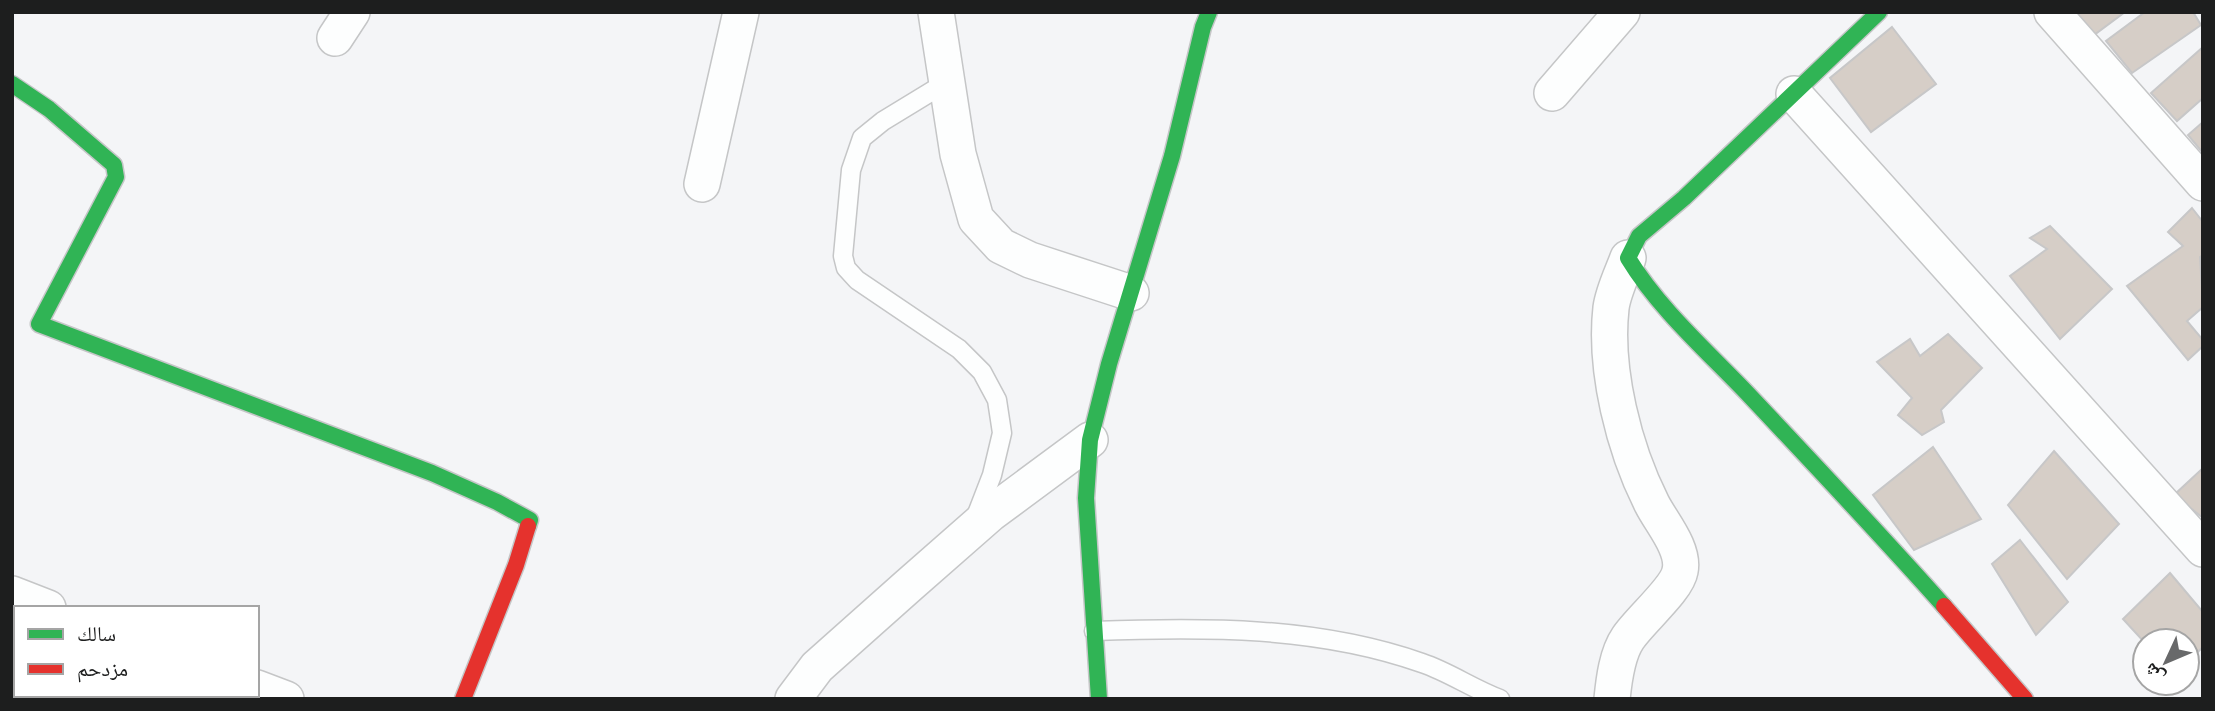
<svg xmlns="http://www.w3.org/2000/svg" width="2215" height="711" viewBox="0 0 2215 711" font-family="Quicksand,'Noto Naskh Arabic',sans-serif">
<rect width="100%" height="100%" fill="#f4f5f7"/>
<!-- building -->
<g fill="#d6cec7" stroke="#c7c7c8" stroke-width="2">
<polygon points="2076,12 2125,12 2094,35"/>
<polygon points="2145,12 2193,12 2201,25 2132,73 2106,41"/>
<polygon points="1892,27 1936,84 1871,132 1830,78"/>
<polygon points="2203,47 2203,98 2177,121 2151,93"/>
<polygon points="2203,122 2203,153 2188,135"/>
<polygon points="2192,208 2203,222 2203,255 2200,257 2203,307 2187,321 2203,340 2203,346 2188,360 2127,286 2183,246 2168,232"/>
<polygon points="2050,226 2112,289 2060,339 2010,276 2047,249 2030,238"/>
<polygon points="1948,334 1982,368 1941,410 1944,422 1922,435 1898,415 1912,398 1877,362 1910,339 1920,356"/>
<polygon points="1933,447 1981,519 1914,550 1873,495"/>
<polygon points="2054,451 2119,524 2067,579 2008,505"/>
<polygon points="2203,468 2203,518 2174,495"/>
<polygon points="2020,540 2068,602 2036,635 1992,564"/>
<polygon points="2170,573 2203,612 2203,647 2187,662 2187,641 2145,641 2145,643 2123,619"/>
</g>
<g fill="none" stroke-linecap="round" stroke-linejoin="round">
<!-- lane casing -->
<g stroke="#c5c6c7" stroke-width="21">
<g id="lane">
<polyline points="947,82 883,121 862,138 851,170 843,256 846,268 857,280 959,349 982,372 997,400 1002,433 992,475 975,519"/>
<path d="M1094,631c110,-4 223,-5 328,32 27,9 51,26 78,36"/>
</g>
</g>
<!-- street casing -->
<g stroke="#c5c6c7" stroke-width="38">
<g id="street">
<polyline points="936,12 958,154 976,219 1001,246 1030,260 1131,293"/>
<polyline points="2052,12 2203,183"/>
<polyline points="335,38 352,12"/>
<polyline points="1552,93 1622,12"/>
<polyline points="1794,94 2203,549"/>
<polyline points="702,184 741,12"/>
<polyline points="12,594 48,608"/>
<polyline points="257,688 286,699"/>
<polyline points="793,699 817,667 908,586 990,514 1090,440"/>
<path d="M1612,699c2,-20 5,-45 16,-61 12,-18 49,-49 52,-67 5,-22 -19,-49 -28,-67 -28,-55 -48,-134 -41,-196 2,-16 11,-34 17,-50"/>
</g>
</g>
<!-- fast casing -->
<g stroke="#c5c6c7" stroke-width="19">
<g id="fast">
<path d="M1879,12l-195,186 -45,38 -11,22c31,51 79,93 120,136 66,70 132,140 196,212"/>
<polyline points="12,84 49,109 114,165 116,177 39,324 432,473 497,502 530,520 528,526"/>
<polyline points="1099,699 1086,498 1090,440 1109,364 1172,156 1203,27 1209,12"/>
</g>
</g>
<!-- jam casing -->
<g stroke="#c5c6c7" stroke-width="19">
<g id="jam">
<polyline points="1944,606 2025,699"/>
<polyline points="463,699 516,565 528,526"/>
</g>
</g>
<!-- lane -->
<use href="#lane" stroke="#fdfefe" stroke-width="18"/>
<!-- street -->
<use href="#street" stroke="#fdfefe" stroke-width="35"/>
<!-- fast -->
<use href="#fast" stroke="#30b455" stroke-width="16"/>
<!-- jam -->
<use href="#jam" stroke="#e5322d" stroke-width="16"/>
</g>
<!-- border -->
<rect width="2215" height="711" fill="none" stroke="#1d1e1e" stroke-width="28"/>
<!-- legend -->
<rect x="14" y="606" width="245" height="91" fill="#ffffff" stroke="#a5a5a5" stroke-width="2"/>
<rect x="28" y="629" width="35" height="10" fill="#30b455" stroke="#a5a5a5" stroke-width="2"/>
<text x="77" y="641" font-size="21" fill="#1d1e1e">سالك</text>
<rect x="28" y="664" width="35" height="10" fill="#e5322d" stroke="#a5a5a5" stroke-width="2"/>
<text x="77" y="676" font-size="21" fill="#1d1e1e">مزدحم</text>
<!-- north arrow -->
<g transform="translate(2166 662) rotate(226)"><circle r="33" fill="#ffffff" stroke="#a5a5a5" stroke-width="2"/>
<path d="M0-5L12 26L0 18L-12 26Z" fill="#68696a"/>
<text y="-10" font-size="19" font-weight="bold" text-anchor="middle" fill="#1d1e1e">ش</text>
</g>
</svg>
